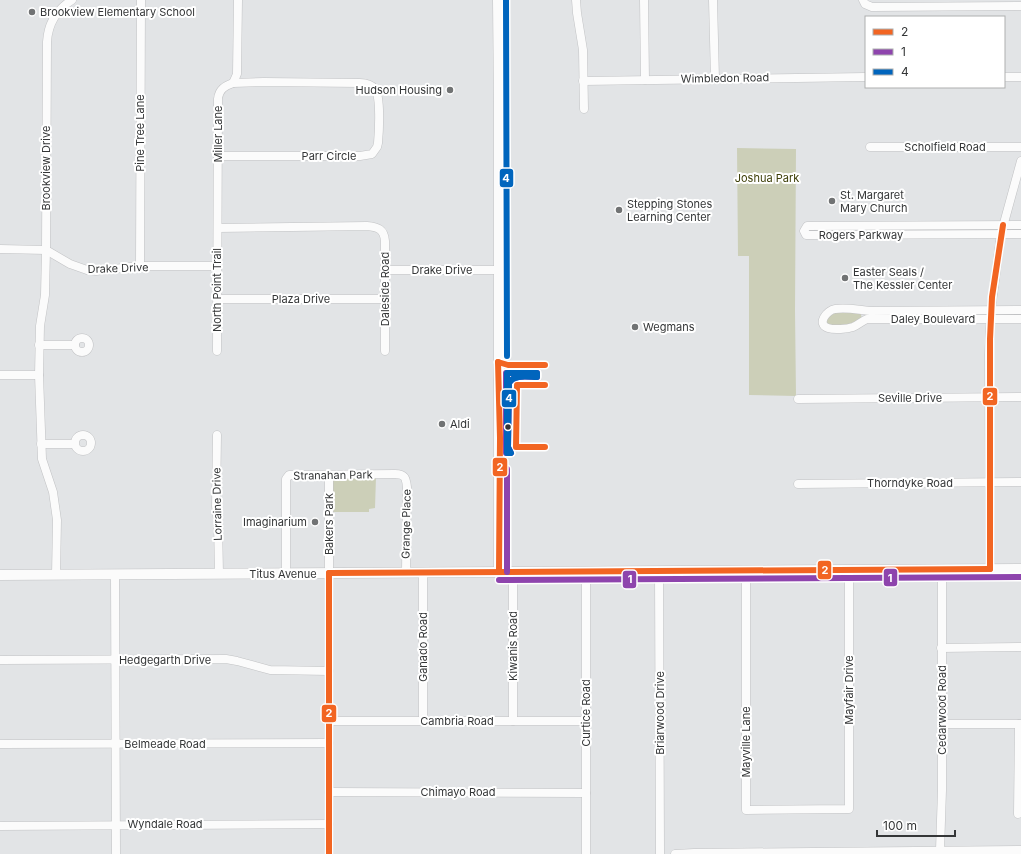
<svg xmlns="http://www.w3.org/2000/svg" width="1021" height="854" viewBox="0 0 1021 854" font-family="Inter,sans-serif">
<rect width="100%" height="100%" fill="#e2e4e6"/>
<!-- green -->
<g fill="#cccfb8">
<polygon points="737,148 796,149 795,311 796,396 749,395 749,256 738,256"/>
<polygon points="836,311 860,312 862,318 853,324 831,326 826,323 827,317"/>
<polygon points="376,477 375,508 369,509 369,512 331,512 331,509 333,507 332,478"/>
</g>
<g fill="none" stroke-linecap="round" stroke-linejoin="round">
<!-- minor casing -->
<g stroke="#c1c2c4" stroke-width="9">
<g id="minor">
<polyline points="576,0 577,13 583,50 584,109"/>
<polyline points="644,0 645,80"/>
<polyline points="713,0 715,79"/>
<polyline points="863,0 865,4 872,7 1021,6"/>
<polyline points="1004,77 1021,77"/>
<polyline points="583,81 866,77"/>
<polyline points="870,147 1021,147"/>
<path d="M218,156h142l12,-2 5,-7 1,-4c1,-11 3,-46 -3,-54 -4,-5 -9,-6 -15,-6l-96,-1 -31,1"/>
<polyline points="1021,225 807,226 804,231 806,235 809,235 1021,234"/>
<path d="M218,228l149,-2c11,1 17,3 18,15v110"/>
<polyline points="0,249 46,250 70,264 87,270 96,271 140,266 217,266"/>
<polyline points="140,266 141,0"/>
<polyline points="385,270 499,270"/>
<polyline points="217,299 385,299"/>
<path d="M1021,310l-151,1c-12,-1 -23,-4 -35,-2 -8,1 -19,15 -7,19 6,2 19,1 25,-1 5,-2 9,-6 14,-8h154"/>
<circle cx="82" cy="345" r="7"/>
<polyline points="39,345 75,345"/>
<path d="M217,351l1,-252c1,-10 7,-13 15,-16l4,-9 1,-74"/>
<polyline points="0,375 39,375"/>
<polyline points="798,399 1021,397"/>
<circle cx="83" cy="443" r="8"/>
<polyline points="217,435 216,506 218,522 219,574"/>
<polyline points="41,444 74,444"/>
<polyline points="329,475 329,854"/>
<polyline points="798,484 1021,482"/>
<polyline points="990,569 989,354 991,310 1001,234 1021,161"/>
<polyline points="659,571 660,854"/>
<polyline points="746,571 746,810 849,809 849,570"/>
<polyline points="513,572 513,721"/>
<polyline points="585,572 586,582 586,854"/>
<polyline points="423,573 423,721"/>
<polyline points="115,574 116,854"/>
<path d="M286,574v-95l3,-4 106,-1c10,0 11,4 12,13l-1,86"/>
<path d="M56,575l1,-55 -4,-28 -11,-33 -3,-84 1,-49 5,-31 1,-45 1,-208c1,-19 9,-32 25,-42"/>
<polyline points="941,648 1021,647"/>
<polyline points="0,660 226,659 237,661 270,670 329,671"/>
<polyline points="329,721 586,721"/>
<polyline points="942,724 1021,724"/>
<polyline points="0,744 329,743"/>
<polyline points="329,792 586,793"/>
<polyline points="1018,814 1019,724"/>
<polyline points="0,826 329,824"/>
<polyline points="940,850 942,790 942,570"/>
<polyline points="675,854 694,853 1021,850"/>
</g>
</g>
<!-- major casing -->
<g stroke="#c1c2c4" stroke-width="11">
<g id="major">
<polyline points="498,0 499,105 499,572"/>
<polyline points="0,575 1021,569"/>
</g>
</g>
<!-- minor -->
<use href="#minor" stroke="#fbfbfb" stroke-width="8"/>
<!-- major -->
<use href="#major" stroke="#fbfbfb" stroke-width="10"/>
<!-- bus-1 casing -->
<g stroke="#fff" stroke-width="9">
<g id="bus-1">
<polyline points="498,362 500,438 499,572"/>
<polyline points="498,362 508,365 545,365"/>
<polyline points="545,385 517,385 516,447 545,447"/>
<polyline points="990,569 990,339 992,297 1003,225"/>
<polyline points="329,573 990,569"/>
<polyline points="329,573 329,854"/>
</g>
</g>
<!-- bus-2 casing -->
<g stroke="#fff" stroke-width="9">
<g id="bus-2">
<path d="M506,373h31v4c-9,0 -23,-3 -28,6l-1,64 3,6h-5z"/>
<polyline points="507,469 507,572"/>
<polyline points="499,580 1021,577"/>
</g>
</g>
<!-- bus-3 casing -->
<g stroke="#fff" stroke-width="9">
<g id="bus-3">
<polyline points="506,0 507,356"/>
<path d="M507,373h30v4c-9,0 -23,-3 -28,6l-1,64 3,6h-4z"/>
</g>
</g>
<!-- bus-1 -->
<use href="#bus-1" stroke="#f26522" stroke-width="6"/>
<!-- bus-2 -->
<use href="#bus-2" stroke="#8e44ad" stroke-width="6"/>
<!-- bus-3 -->
<use href="#bus-3" stroke="#0065bd" stroke-width="6"/>
</g>
<!-- markers -->
<g fill="#717374" stroke="#fff" stroke-width="1.5">
<circle cx="32" cy="12" r="4"/>
<circle cx="450" cy="90" r="4"/>
<circle cx="832" cy="201" r="4"/>
<circle cx="619" cy="210" r="4"/>
<circle cx="845" cy="278" r="4"/>
<circle cx="635" cy="327" r="4"/>
<circle cx="442" cy="424" r="4"/>
<circle cx="315" cy="522" r="4"/>
</g>
<circle fill="#343637" stroke="#fff" stroke-width="1.5" cx="508" cy="427" r="3.5"/>
<g text-anchor="middle" dominant-baseline="central" stroke-width="4" stroke-linejoin="round" paint-order="stroke">
<!-- poi labels -->
<g font-size="11" fill="#343637" stroke="#fff" text-anchor="start">
<text x="40" y="12">Brookview Elementary School</text>
<text x="442" y="90" text-anchor="end">Hudson Housing</text>
<text x="840" y="195">St. Margaret<tspan x="840" dy="13">Mary Church</tspan></text>
<text x="627" y="204">Stepping Stones<tspan x="627" dy="13">Learning Center</tspan></text>
<text x="853" y="272">Easter Seals /<tspan x="853" dy="13">The Kessler Center</tspan></text>
<text x="643" y="327">Wegmans</text>
<text x="450" y="424">Aldi</text>
<text x="307" y="522" text-anchor="end">Imaginarium</text>
</g>
<!-- street labels -->
<g font-size="11" fill="#343637" stroke="#fff">
<text transform="translate(725 78) rotate(-1)">Wimbledon Road</text>
<text transform="translate(140 133) rotate(-90)">Pine Tree Lane</text>
<text transform="translate(218 134) rotate(-90)">Miller Lane</text>
<text x="945" y="147">Scholfield Road</text>
<text x="329" y="156">Parr Circle</text>
<text transform="translate(46 168) rotate(-90)">Brookview Drive</text>
<text x="861" y="235">Rogers Parkway</text>
<text transform="translate(118 268) rotate(-2)">Drake Drive</text>
<text x="442" y="270">Drake Drive</text>
<text transform="translate(385 289) rotate(-90)">Daleside Road</text>
<text transform="translate(217 290) rotate(-90)">North Point Trail</text>
<text x="301" y="299">Plaza Drive</text>
<text x="933" y="319">Daley Boulevard</text>
<text x="910" y="398">Seville Drive</text>
<text transform="translate(333 475) rotate(-1)">Stranahan Park</text>
<text x="910" y="483">Thorndyke Road</text>
<text transform="translate(217 504) rotate(-91)">Lorraine Drive</text>
<text transform="translate(329 524) rotate(-90)">Bakers Park</text>
<text transform="translate(406 524) rotate(-89)">Grange Place</text>
<text x="283" y="574">Titus Avenue</text>
<text transform="translate(513 646) rotate(-90)">Kiwanis Road</text>
<text transform="translate(423 647) rotate(-90)">Ganado Road</text>
<text x="165" y="660">Hedgegarth Drive</text>
<text transform="translate(849 690) rotate(-90)">Mayfair Drive</text>
<text transform="translate(942 710) rotate(-90)">Cedarwood Road</text>
<text transform="translate(586 713) rotate(-90)">Curtice Road</text>
<text transform="translate(660 713) rotate(-90)">Briarwood Drive</text>
<text x="457" y="721">Cambria Road</text>
<text transform="translate(746 742) rotate(-90)">Mayville Lane</text>
<text x="165" y="744">Belmeade Road</text>
<text x="458" y="792">Chimayo Road</text>
<text x="165" y="824">Wyndale Road</text>
</g>
<!-- park labels -->
<g font-size="11" fill="#3d3e07" stroke="#fff">
<text x="767" y="178">Joshua Park</text>
</g>
</g>
<g stroke="#fff" stroke-width="1.5">
<rect x="499" y="168" width="15" height="20" rx="4" fill="#0065bd"/>
<rect x="982" y="387" width="16" height="19" rx="4" fill="#f26522"/>
<rect x="501" y="389" width="16" height="19" rx="4" fill="#0065bd"/>
<rect x="492" y="457" width="16" height="20" rx="4" fill="#f26522"/>
<rect x="817" y="560" width="15" height="20" rx="4" fill="#f26522"/>
<rect x="883" y="568" width="15" height="19" rx="4" fill="#8e44ad"/>
<rect x="622" y="570" width="15" height="19" rx="4" fill="#8e44ad"/>
<rect x="321" y="704" width="16" height="19" rx="4" fill="#f26522"/>
</g>
<g font-size="11" text-anchor="middle" font-weight="bold" fill="#fff">
<text x="506" y="182">4</text>
<text x="990" y="400">2</text>
<text x="509" y="402">4</text>
<text x="500" y="471">2</text>
<text x="825" y="574">2</text>
<text x="890" y="582">1</text>
<text x="630" y="583">1</text>
<text x="329" y="717">2</text>
</g>
<!-- legend -->
<rect x="865" y="16" width="140" height="72" fill="#ffffff" stroke="#aeafaf"/>
<rect x="873" y="29" width="20" height="6" fill="#f26522" stroke="#aeafaf"/>
<text x="901" y="36" font-size="12" fill="#343637">2</text>
<rect x="873" y="49" width="20" height="6" fill="#8e44ad" stroke="#aeafaf"/>
<text x="901" y="56" font-size="12" fill="#343637">1</text>
<rect x="873" y="69" width="20" height="6" fill="#0065bd" stroke="#aeafaf"/>
<text x="901" y="76" font-size="12" fill="#343637">4</text>
<!-- scale -->
<path d="M877 830v6h78v-6" fill="none" stroke="#343637" stroke-width="2"/>
<text x="883" y="830" font-size="12" fill="#343637" stroke="#ffffff" stroke-width="3" paint-order="stroke">100 m</text>
</svg>
